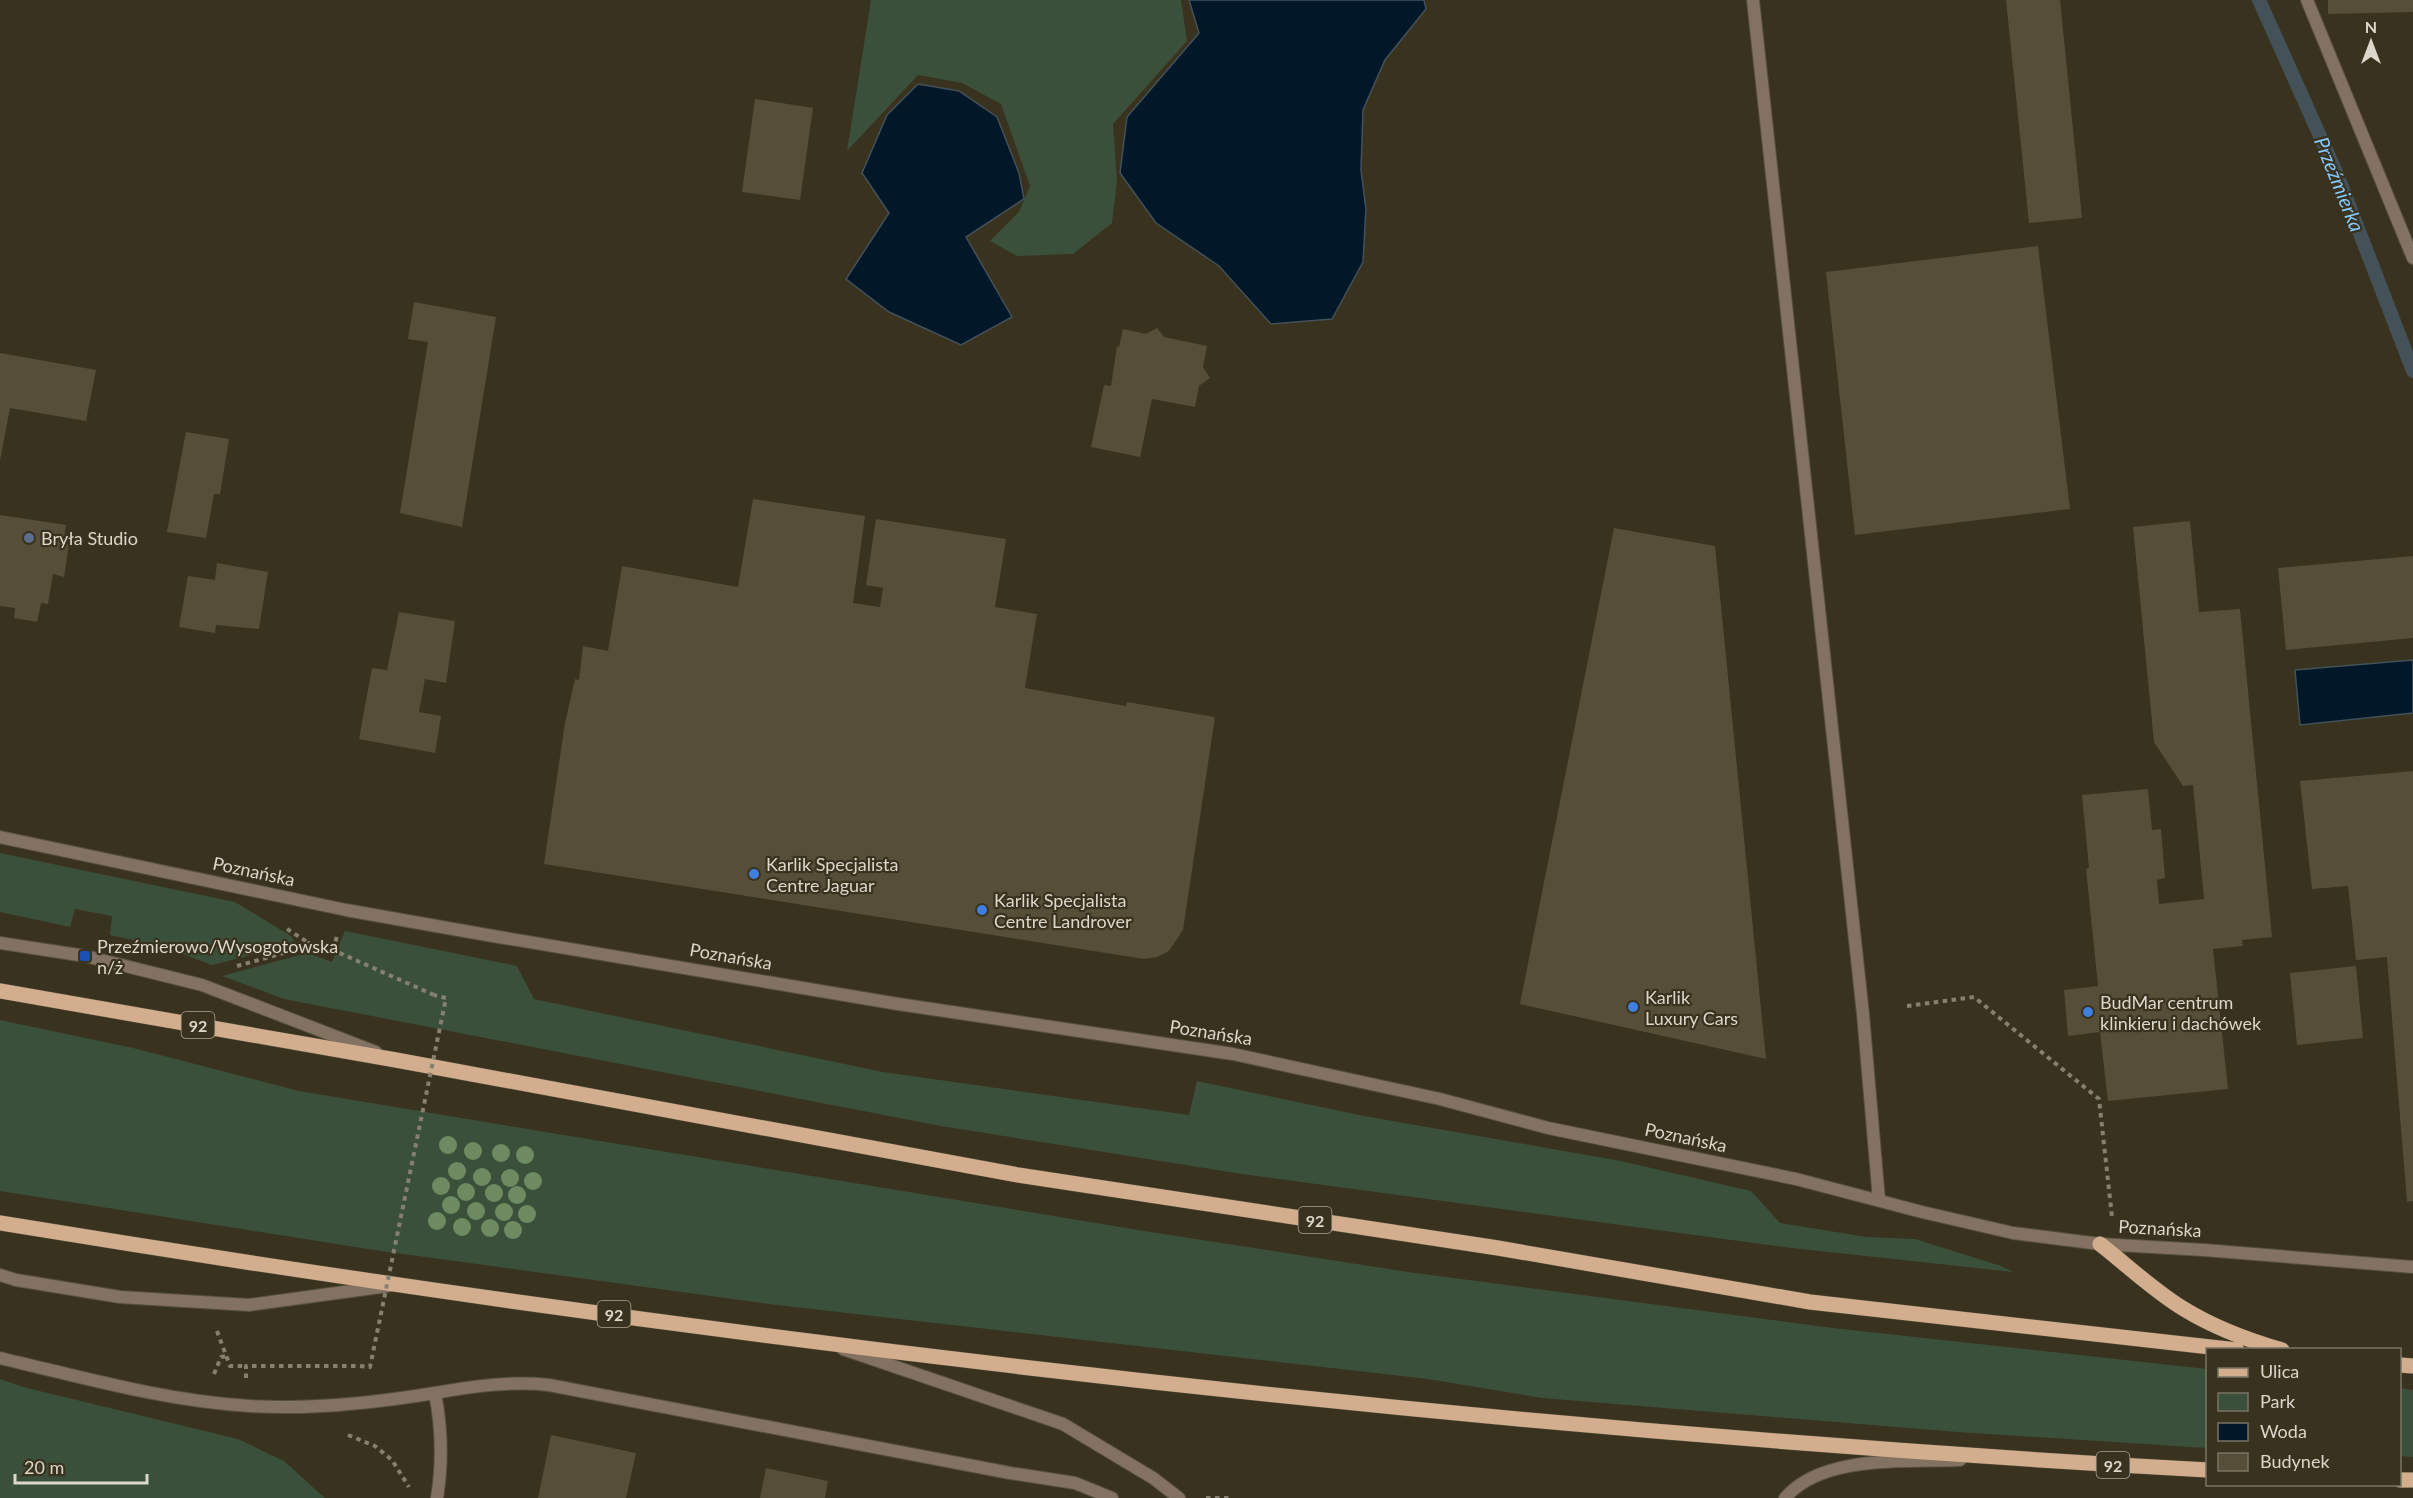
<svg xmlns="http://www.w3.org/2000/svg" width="2413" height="1498" viewBox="0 0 2413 1498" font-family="Lato,sans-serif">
<rect width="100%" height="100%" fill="#39321e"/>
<!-- green -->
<g fill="#3b503a">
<polygon points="871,0 1181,0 1187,41 1113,124 1117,181 1112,223 1073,254 1017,256 990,241 1019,212 1030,186 1001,104 962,83 918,75 847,151"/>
<polygon points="0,853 235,902 291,936 295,944 212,965 161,946 110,935 112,916 75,909 70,927 0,912"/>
<polygon points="345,931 517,966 534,999 883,1072 1189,1115 1197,1081 1364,1116 1621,1161 1751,1191 1780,1223 1867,1237 1915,1239 2001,1266 2013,1272 1783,1247 1242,1174 941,1126 284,999 222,976 307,953 332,962"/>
<polygon points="0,1020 133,1048 299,1091 1138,1230 1408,1272 1833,1328 2207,1369 2207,1448 1958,1432 1542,1398 1428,1379 777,1305 381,1251 0,1191"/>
<polygon points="0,1379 23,1387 238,1439 284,1461 325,1498 0,1498"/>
<polygon points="2400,1388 2413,1390 2413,1457 2400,1456"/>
</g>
<!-- water -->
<g fill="#021828" stroke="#435159" stroke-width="1.5">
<polygon points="1189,0 1424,0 1426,9 1385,60 1363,110 1361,170 1366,209 1363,262 1332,319 1271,324 1219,266 1156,223 1120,173 1127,117 1199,33"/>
<polygon points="918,84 959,91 997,117 1019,173 1024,199 966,237 1012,317 961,345 889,312 846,279 889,213 862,173 887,115"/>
<polygon points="2413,660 2413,713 2300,725 2295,670"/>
</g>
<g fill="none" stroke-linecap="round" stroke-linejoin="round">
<!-- stream -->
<polyline stroke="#435159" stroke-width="14" points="2259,0 2337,174 2413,371"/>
</g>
<!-- building -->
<g fill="#564e39">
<polygon points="2006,0 2060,0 2082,218 2029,223"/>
<polygon points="2328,0 2413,0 2413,12 2328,14"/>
<polygon points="755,99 813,108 800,200 742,192"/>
<polygon points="2038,246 2070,509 1855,535 1826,272"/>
<polygon points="414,302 496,317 462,527 400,513 428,342 408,339"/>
<polygon points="1157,328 1164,337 1207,346 1203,367 1210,378 1199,386 1195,407 1152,399 1140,457 1091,447 1104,385 1111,386 1117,346 1119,347 1123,329 1146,334"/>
<polygon points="0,353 96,370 86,421 10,408 0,461"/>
<polygon points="186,432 229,439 220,494 214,494 206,538 167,532"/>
<polygon points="753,499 865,516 853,603 880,607 883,588 866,585 876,519 1006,539 995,607 1037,614 1025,688 1126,706 1127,702 1215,717 1183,930 1169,951 1157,957 1144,959 544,864 565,723 575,679 579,680 583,646 608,651 622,566 738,587"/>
<polygon points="0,515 66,525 63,544 69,544 64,577 53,574 48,604 41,603 37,622 14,618 15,608 0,606"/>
<polygon points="2190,521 2199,612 2240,609 2272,937 2242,940 2243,946 2213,949 2228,1089 2108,1101 2100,1032 2068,1036 2064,990 2098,986 2086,869 2089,868 2082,795 2148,789 2152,830 2161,829 2165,878 2157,880 2159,904 2204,899 2193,785 2183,786 2154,742 2133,527"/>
<polygon points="1614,528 1715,546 1766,1059 1520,1004"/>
<polygon points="2413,556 2413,638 2286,650 2278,568"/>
<polygon points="217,563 268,572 259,629 216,625 215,633 179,627 188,576 215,580"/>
<polygon points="399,612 455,621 446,683 425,679 419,712 441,716 435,753 359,739 372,668 387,670"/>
<polygon points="2413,771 2413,1201 2407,1202 2387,957 2356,960 2348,886 2312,889 2300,781"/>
<polygon points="2356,966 2363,1038 2297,1045 2290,973"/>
<polygon points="551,1435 636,1453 626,1498 538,1498"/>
<polygon points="766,1468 828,1481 825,1498 760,1498"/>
</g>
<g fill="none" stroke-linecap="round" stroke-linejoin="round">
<!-- service casing -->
<g stroke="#56503d" stroke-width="14">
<g id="service">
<polyline points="1753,0 1863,1014 1879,1200"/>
<polyline points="2307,0 2413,258"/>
<polyline points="0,943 85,956 202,985 376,1052"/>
<polyline points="0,1275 16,1280 120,1297 249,1305 388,1286"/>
<polyline points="843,1349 1063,1424 1153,1478 1179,1498"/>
<path d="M435,1393c39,-7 75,-12 114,-8l461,88 65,10 37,15"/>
<path d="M1785,1498c37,-44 123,-36 175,-38"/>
</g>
</g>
<!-- minor casing -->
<g stroke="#56503d" stroke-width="14">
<g id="minor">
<polyline points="0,837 346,910 487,935 898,1004 1233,1054 1440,1099 1548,1128 1796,1179 1922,1212 2013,1233 2100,1244 2204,1250 2413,1267"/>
<path d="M0,1358c82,19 165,43 250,48 62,4 124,-3 185,-13 7,36 8,68 2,105"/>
</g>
</g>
<!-- primary casing -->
<g stroke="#56503d" stroke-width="16">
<g id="primary">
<polyline points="0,991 396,1060 1018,1175 1498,1248 1810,1302 2237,1350"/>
<path d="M0,1223c731,120 1468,206 2208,247"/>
<path d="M2100,1244c27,21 54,47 84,65 31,19 63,31 98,41"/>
<polyline points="2400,1365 2413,1366"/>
<polyline points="2400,1480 2413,1480"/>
</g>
</g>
<!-- path -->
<g stroke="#868070" stroke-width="4" stroke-dasharray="4.5 4.5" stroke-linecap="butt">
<polyline points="287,929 309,943"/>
<polyline points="333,950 337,936"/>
<polyline points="237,966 298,949 309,943 333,950 434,995"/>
<polyline points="1907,1006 1974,997 2099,1099 2112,1217"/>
<polyline points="217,1331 230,1366 246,1366"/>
<polyline points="214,1374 221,1357 227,1356"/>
<polyline points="246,1378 246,1366 360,1366"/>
<polyline points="348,1435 375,1446 392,1460 409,1487"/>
<polyline points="1206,1498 1229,1498"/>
</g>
<!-- service -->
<use href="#service" stroke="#837161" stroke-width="12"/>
<!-- minor -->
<use href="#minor" stroke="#837161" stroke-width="12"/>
<!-- primary -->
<use href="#primary" stroke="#d3ae8e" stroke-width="15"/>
<!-- path-bridge -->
<polyline stroke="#868070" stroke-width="4" stroke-dasharray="4.5 4.5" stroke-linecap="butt" points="360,1366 370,1367 446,998 434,995"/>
</g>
<!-- trees -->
<g fill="#6d8a60">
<circle cx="448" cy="1145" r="9"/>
<circle cx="473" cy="1151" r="9"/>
<circle cx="501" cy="1153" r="9"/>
<circle cx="525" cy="1155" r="9"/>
<circle cx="457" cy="1171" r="9"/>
<circle cx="482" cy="1177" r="9"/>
<circle cx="510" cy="1178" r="9"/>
<circle cx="533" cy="1181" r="9"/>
<circle cx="441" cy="1186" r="9"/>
<circle cx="466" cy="1192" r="9"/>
<circle cx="494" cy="1193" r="9"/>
<circle cx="517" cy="1195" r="9"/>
<circle cx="451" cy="1205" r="9"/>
<circle cx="476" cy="1211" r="9"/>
<circle cx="504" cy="1212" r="9"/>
<circle cx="527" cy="1214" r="9"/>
<circle cx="437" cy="1221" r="9"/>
<circle cx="462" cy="1227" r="9"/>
<circle cx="490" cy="1228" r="9"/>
<circle cx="513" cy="1230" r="9"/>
</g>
<!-- markers -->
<circle fill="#5c6f8a" stroke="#39321e" stroke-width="2" cx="29" cy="538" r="6"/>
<g fill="#3f7fe0" stroke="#39321e" stroke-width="2">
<circle cx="754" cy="874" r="6"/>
<circle cx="982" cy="910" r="6"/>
<circle cx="1633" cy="1007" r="6"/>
<circle cx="2088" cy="1012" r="6"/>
</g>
<rect fill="#1a4fb4" stroke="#39321e" stroke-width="2" x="79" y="950" width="12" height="12" rx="3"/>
<g text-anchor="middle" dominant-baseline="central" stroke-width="4.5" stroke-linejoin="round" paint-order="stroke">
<!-- shield labels -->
<g fill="#39321e" stroke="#aba697" stroke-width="1.5">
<rect x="181.5" y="1012" width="33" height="26" rx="4.5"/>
<rect x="1298.5" y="1207" width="33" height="26" rx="4.5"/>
<rect x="597.5" y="1301" width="33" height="26" rx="4.5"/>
<rect x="2096.5" y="1452" width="33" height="26" rx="4.5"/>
</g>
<g font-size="16" font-weight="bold" fill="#dcd7cb">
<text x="198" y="1025">92</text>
<text x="1315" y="1220">92</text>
<text x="614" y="1314">92</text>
<text x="2113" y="1465">92</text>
</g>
<!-- poi labels -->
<g font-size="18" fill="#dcd7cb" stroke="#39321e" text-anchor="start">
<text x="41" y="538">Bryła Studio</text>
<text x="766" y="864">Karlik Specjalista<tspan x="766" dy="21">Centre Jaguar</tspan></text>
<text x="994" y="900">Karlik Specjalista<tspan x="994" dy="21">Centre Landrover</tspan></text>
<text x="97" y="946">Przeźmierowo/Wysogotowska<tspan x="97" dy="21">n/ż</tspan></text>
<text x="1645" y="997">Karlik<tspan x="1645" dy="21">Luxury Cars</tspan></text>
<text x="2100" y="1002">BudMar centrum<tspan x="2100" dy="21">klinkieru i dachówek</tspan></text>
</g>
<!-- street labels -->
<g font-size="18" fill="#dcd7cb" stroke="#39321e">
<text transform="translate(254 871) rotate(12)">Poznańska</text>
<text transform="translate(731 956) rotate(10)">Poznańska</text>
<text transform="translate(1211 1032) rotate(9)">Poznańska</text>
<text transform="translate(1686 1137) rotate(12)">Poznańska</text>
<text transform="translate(2160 1228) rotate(3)">Poznańska</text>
</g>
<!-- water labels -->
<g font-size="20" font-style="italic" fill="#86caff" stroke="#39321e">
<text transform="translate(2340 184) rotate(68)">Przeźmierka</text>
</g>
</g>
<!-- legend -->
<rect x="2206" y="1348" width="195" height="138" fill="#39321e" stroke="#7a7463" stroke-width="1.5"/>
<rect x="2218" y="1368" width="30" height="9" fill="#d3ae8e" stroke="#7a7463" stroke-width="1.5"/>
<text x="2260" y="1378" font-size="18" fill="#dcd7cb">Ulica</text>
<rect x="2218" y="1393" width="30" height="18" fill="#3b503a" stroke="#7a7463" stroke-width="1.5"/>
<text x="2260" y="1408" font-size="18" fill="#dcd7cb">Park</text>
<rect x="2218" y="1423" width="30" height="18" fill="#021828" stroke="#7a7463" stroke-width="1.5"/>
<text x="2260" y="1438" font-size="18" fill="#dcd7cb">Woda</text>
<rect x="2218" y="1453" width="30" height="18" fill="#564e39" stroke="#7a7463" stroke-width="1.5"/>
<text x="2260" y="1468" font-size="18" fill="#dcd7cb">Budynek</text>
<!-- north arrow -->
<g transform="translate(2371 42)" stroke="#39321e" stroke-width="4.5" paint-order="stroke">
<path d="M0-4.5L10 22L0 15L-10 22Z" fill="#dcd7cb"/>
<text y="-9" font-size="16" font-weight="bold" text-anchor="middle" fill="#dcd7cb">N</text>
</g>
<!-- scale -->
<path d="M15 1474v9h132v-9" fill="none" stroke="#dcd7cb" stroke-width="3"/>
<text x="24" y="1474" font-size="18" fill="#dcd7cb" stroke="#39321e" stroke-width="4.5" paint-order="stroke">20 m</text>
</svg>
